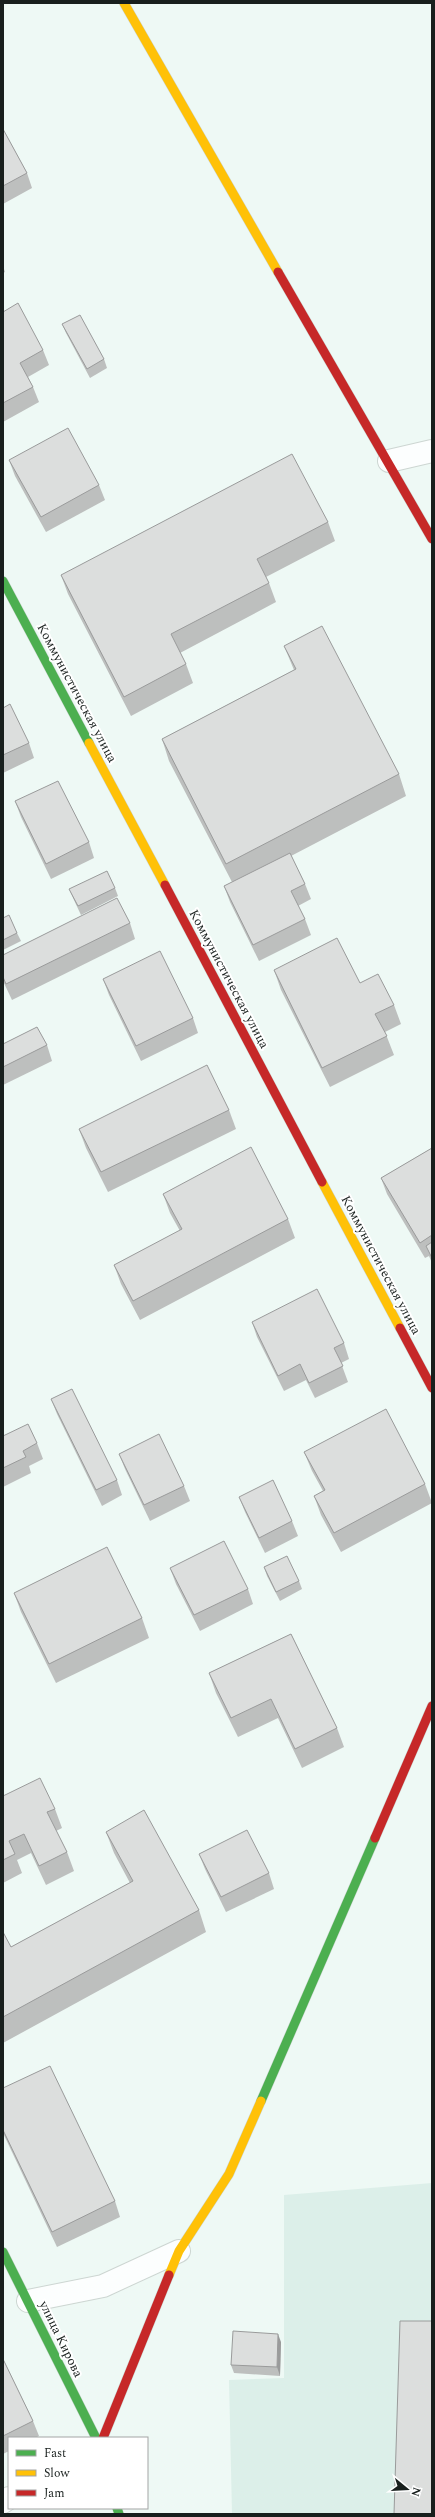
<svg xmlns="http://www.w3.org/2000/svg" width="435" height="2517" viewBox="0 0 435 2517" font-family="Spectral,serif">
<rect width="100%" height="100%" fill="#eef9f5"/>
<!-- built -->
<polygon fill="#dcefe9" points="432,2183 432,2514 232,2514 229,2380 284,2378 284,2195"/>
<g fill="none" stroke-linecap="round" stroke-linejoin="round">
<!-- lane casing -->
<g stroke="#cdd6d2" stroke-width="24">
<polyline id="lane" points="389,461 432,451"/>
</g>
<!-- street casing -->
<g stroke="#cdd6d2" stroke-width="24">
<g id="street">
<polyline points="28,2301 103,2286 179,2251"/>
<polyline points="3,2502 9,2498"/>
</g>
</g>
<!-- fast casing -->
<g stroke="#cdd6d2" stroke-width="10">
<g id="fast">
<polyline points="3,581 89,743"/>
<polyline points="261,2101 375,1838"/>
<polyline points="3,2252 96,2438"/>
<polyline points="117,2508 119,2514"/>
</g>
</g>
<!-- slow casing -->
<g stroke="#cdd6d2" stroke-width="10">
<g id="slow">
<polyline points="124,3 278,272"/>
<polyline points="89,743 165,885"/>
<polyline points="322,1182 400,1328"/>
<polyline points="169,2275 179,2251 229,2174 261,2101"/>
</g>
</g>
<!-- jam casing -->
<g stroke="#cdd6d2" stroke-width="10">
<g id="jam">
<polyline points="278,272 432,539"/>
<polyline points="165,885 322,1182"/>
<polyline points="400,1328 432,1388"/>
<polyline points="375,1838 432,1706"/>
<polyline points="103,2438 169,2275"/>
</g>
</g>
<!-- lane -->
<use href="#lane" stroke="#fcfefe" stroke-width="22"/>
<!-- street -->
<use href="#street" stroke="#fcfefe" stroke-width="22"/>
<!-- fast -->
<use href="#fast" stroke="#4caf50" stroke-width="9"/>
<!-- slow -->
<use href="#slow" stroke="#ffc107" stroke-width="9"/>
<!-- jam -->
<use href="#jam" stroke="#c62828" stroke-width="9"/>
</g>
<!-- wall -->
<g fill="#bdbfbe">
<polygon points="3,129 27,173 32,188 3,204"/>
<polygon points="3,266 5,272 3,273"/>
<polygon points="3,312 43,350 49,365 28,377 33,387 39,402 3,422"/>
<polygon points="62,324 104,359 107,368 90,378 66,333"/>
<polygon points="9,460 99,485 105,500 46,532 15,476"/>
<polygon points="328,522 335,541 266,577 269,583 276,602 180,653 186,664 193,683 131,716 68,594 61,575"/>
<polygon points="284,646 399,774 406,796 291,856 305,884 311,899 298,906 305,919 311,935 259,961 230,902 224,886 232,882 169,761 162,739 294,670"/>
<polygon points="3,708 29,743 34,758 3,773"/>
<polygon points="15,801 89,842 94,858 51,879 21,817"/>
<polygon points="115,888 118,896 81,915 73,898 69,889"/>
<polygon points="3,918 17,933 21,941 3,950"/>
<polygon points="130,923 135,939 12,1000 3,981 3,955"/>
<polygon points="274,970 360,983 394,1005 401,1024 385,1032 394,1055 330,1087 281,990"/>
<polygon points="103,979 193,1018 198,1033 141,1061 109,995"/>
<polygon points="3,1044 47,1045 52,1061 3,1085"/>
<polygon points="229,1110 236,1129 108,1192 86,1148 79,1129"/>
<polygon points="432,1148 432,1263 429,1256 425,1258 387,1194 381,1178"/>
<polygon points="163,1194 288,1219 295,1238 140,1320 121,1284 114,1265 180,1231 170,1213"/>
<polygon points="252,1322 344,1343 349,1359 341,1363 348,1382 315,1398 306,1380 284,1391 257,1337"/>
<polygon points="51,1399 117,1480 122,1495 102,1506 57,1414"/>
<polygon points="3,1436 37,1443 43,1459 29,1466 31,1473 3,1487"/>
<polygon points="304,1452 425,1484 432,1503 341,1552 321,1515 314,1496 323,1491 312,1471"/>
<polygon points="119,1454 184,1486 190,1501 150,1521 125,1469"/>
<polygon points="239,1497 292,1521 298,1536 265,1553 245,1512"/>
<polygon points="264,1567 299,1581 302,1589 280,1601 267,1576"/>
<polygon points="170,1568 248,1589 253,1604 200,1631 176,1584"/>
<polygon points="14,1593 142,1618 149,1638 56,1683 21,1612"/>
<polygon points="291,1634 337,1728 344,1747 302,1768 278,1718 238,1737 216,1693 209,1673"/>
<polygon points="3,1796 55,1809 62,1828 56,1831 67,1852 74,1871 46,1885 31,1853 17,1860 22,1873 3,1883"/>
<polygon points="106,1832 199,1910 206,1932 3,2043 3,1932 11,1947 130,1883 114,1853"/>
<polygon points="199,1854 269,1873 274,1889 226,1912 205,1869"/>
<polygon points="3,2088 115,2201 120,2217 57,2247 3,2133"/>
<polygon points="281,2342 280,2376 234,2373 231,2365"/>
<polygon points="3,2359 33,2421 39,2436 35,2438 9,2438 9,2451 3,2454"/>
</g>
<!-- shaded-wall -->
<polygon fill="#9a9b9b" points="278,2334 281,2342 280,2376 277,2367"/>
<!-- building -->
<g fill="#dcdedd" stroke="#9a9b9b">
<polygon points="3,129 27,173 3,186"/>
<polygon points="18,303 43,350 20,363 33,387 3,403 3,312"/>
<polygon points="80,315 104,359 87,369 62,324"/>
<polygon points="68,428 99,485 41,517 9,460"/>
<polygon points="292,454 328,522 257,559 269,583 171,634 186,664 124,697 61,575"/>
<polygon points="322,626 399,774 226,864 162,739 296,669 284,646"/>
<polygon points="10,704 29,743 3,755 3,708"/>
<polygon points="58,781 89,842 46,864 15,801"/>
<polygon points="290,853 305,884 291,891 305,919 253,945 224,886"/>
<polygon points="107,871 115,888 78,906 69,889"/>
<polygon points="117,898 130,923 6,984 3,977 3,955"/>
<polygon points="9,915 17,933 3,940 3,918"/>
<polygon points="337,938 360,983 378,974 394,1005 375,1014 387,1036 322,1068 274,970"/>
<polygon points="160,951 193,1018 136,1046 103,979"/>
<polygon points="37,1027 47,1045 3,1067 3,1044"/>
<polygon points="207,1065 229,1110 101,1172 79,1129"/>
<polygon points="251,1147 288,1219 133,1301 114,1265 182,1229 163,1194"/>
<polygon points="432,1148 432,1235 420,1243 381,1178"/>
<polygon points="432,1242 432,1258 426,1246"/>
<polygon points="317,1289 344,1343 334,1348 343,1366 309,1383 300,1364 278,1376 252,1322"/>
<polygon points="72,1389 117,1480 96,1490 51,1399"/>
<polygon points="386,1409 425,1484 334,1533 314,1496 325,1490 304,1452"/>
<polygon points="28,1424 37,1443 23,1451 26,1457 3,1468 3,1436"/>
<polygon points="159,1434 184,1486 144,1505 119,1454"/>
<polygon points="273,1480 292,1521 259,1538 239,1497"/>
<polygon points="224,1541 248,1589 194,1615 170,1568"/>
<polygon points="107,1547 142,1618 49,1664 14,1593"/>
<polygon points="287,1556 299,1581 276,1592 264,1567"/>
<polygon points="291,1634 337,1728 295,1749 271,1699 231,1718 209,1673"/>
<polygon points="40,1778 55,1809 47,1812 67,1852 39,1866 24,1834 9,1841 15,1854 3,1860 3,1796"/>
<polygon points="144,1810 199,1910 3,2017 3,1932 11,1947 133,1881 106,1832"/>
<polygon points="247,1830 269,1873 221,1897 199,1854"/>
<polygon points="50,2066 115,2201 52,2232 3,2130 3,2088"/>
<polygon points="400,2321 432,2321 432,2514 394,2514"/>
<polygon points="233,2331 278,2334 277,2367 231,2365"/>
<polygon points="3,2359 33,2421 3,2436"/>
</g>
<g text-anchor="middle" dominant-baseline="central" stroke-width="4" stroke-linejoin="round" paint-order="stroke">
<!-- street labels -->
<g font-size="13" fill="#181f1d" stroke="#fff">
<text transform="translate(77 693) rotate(62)">Коммунистическая улица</text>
<text transform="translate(229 979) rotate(62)">Коммунистическая улица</text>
<text transform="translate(381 1265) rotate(62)">Коммунистическая улица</text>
<text transform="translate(61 2339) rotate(64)">улица Кирова</text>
</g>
</g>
<!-- border -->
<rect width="435" height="2517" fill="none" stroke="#181f1d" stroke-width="8"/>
<!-- legend -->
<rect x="8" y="2437" width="140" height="72" fill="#ffffff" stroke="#a3a5a5"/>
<rect x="16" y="2450" width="20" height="6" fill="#4caf50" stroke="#a3a5a5"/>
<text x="44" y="2457" font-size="12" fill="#181f1d">Fast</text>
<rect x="16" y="2470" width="20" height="6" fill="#ffc107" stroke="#a3a5a5"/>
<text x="44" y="2477" font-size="12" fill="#181f1d">Slow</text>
<rect x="16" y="2490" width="20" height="6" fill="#c62828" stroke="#a3a5a5"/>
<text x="44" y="2497" font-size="12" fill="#181f1d">Jam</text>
<!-- north arrow -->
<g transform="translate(407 2489) rotate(108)" stroke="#ffffff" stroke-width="3" paint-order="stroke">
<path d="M0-3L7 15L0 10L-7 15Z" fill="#181f1d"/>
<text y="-6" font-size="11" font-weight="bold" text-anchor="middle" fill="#181f1d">N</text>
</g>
</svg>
